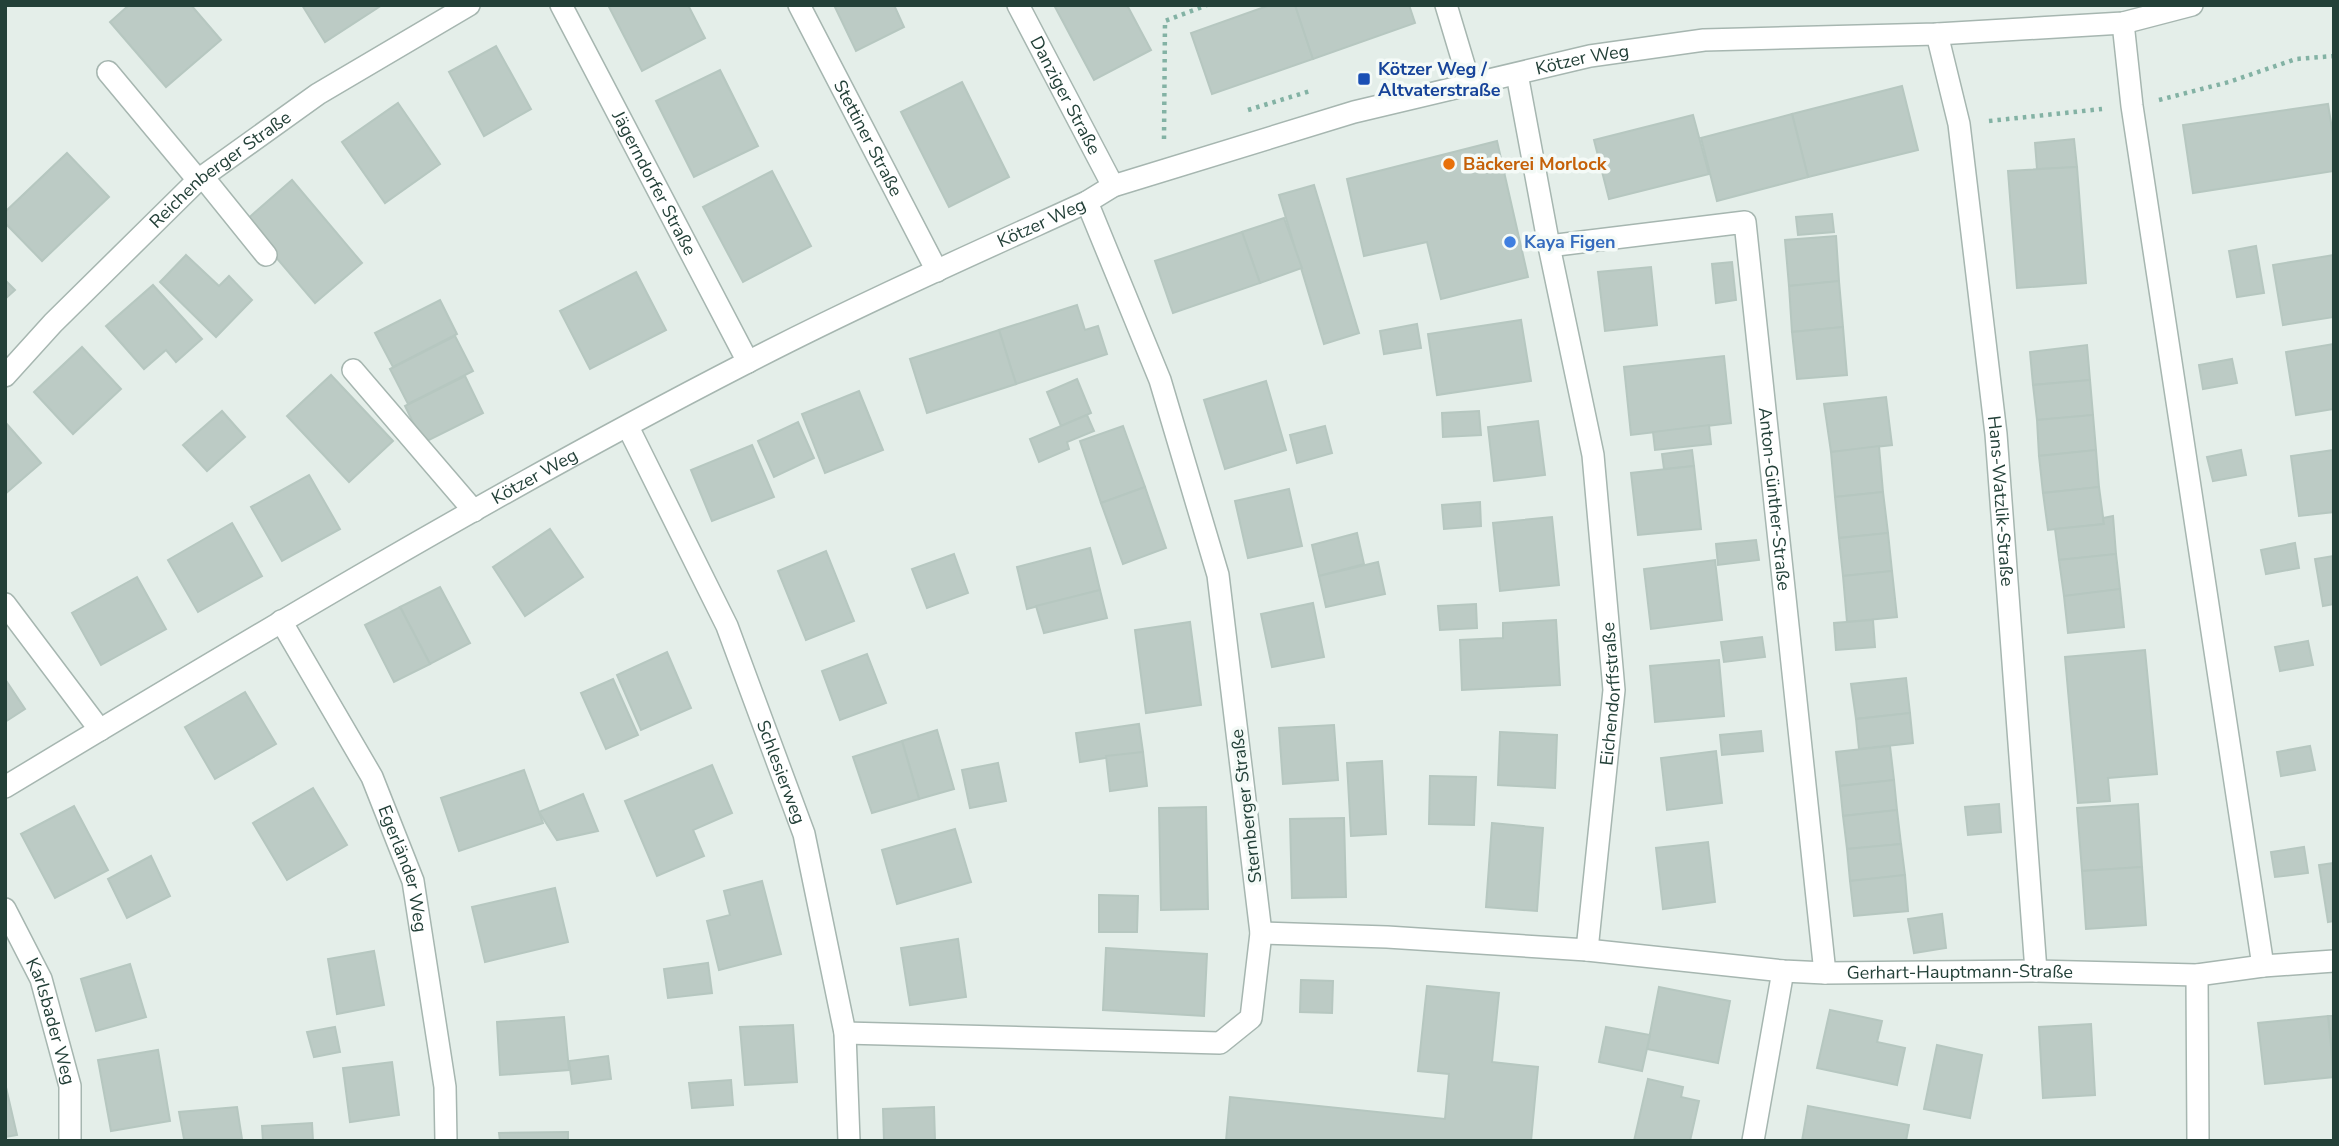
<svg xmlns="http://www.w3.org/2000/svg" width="2339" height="1146" viewBox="0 0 2339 1146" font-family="'Nunito Sans',sans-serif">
<rect width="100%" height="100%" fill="#e4eee9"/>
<!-- building -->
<g fill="#bccbc5" stroke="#b6c7c0" stroke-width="2">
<polygon points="129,5 191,5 221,40 166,87 110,22"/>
<polygon points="302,5 382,5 325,42"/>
<polygon points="608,5 688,5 705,38 642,71"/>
<polygon points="834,5 894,5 904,27 856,51"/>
<polygon points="1054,5 1127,5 1151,50 1094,80"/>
<polygon points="1270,5 1295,5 1313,59 1212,94 1191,33"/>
<polygon points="1295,5 1409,5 1415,23 1313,59"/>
<polygon points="496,46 531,109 484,136 449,72"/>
<polygon points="720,70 758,146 694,177 656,101"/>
<polygon points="962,82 1009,177 949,207 901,112"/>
<polygon points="1902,86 1918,150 1808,177 1792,114"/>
<polygon points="398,103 440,164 385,203 342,142"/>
<polygon points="2328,104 2334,141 2334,171 2193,193 2183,125"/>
<polygon points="1792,114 1808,177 1717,201 1701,138"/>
<polygon points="1693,115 1709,174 1609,199 1594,140"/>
<polygon points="2074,139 2077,167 2037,169 2035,143"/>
<polygon points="1497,141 1528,277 1441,299 1427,242 1364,256 1347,179"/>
<polygon points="67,153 109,197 42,261 5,223 5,212"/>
<polygon points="2077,167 2086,283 2017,288 2008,171"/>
<polygon points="772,171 811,246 743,282 703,207"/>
<polygon points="292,180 362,263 315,303 245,221"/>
<polygon points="1314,185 1359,333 1324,344 1279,195"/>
<polygon points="1832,214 1834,232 1798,235 1796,217"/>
<polygon points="1284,218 1302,268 1260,283 1242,232"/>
<polygon points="1242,232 1260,283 1173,313 1155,261"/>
<polygon points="1836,236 1839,281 1789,286 1785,240"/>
<polygon points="2256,246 2264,293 2237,297 2229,251"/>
<polygon points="186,255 219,286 229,276 252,300 216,337 160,282"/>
<polygon points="2334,255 2334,317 2283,325 2273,265"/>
<polygon points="1732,262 1736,300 1716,303 1712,264"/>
<polygon points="1651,267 1657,325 1605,331 1598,272"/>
<polygon points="636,272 666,330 590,369 560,311"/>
<polygon points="5,280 15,290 5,299"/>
<polygon points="1839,281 1843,327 1792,332 1789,286"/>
<polygon points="153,285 202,339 176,362 166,350 144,369 106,326"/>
<polygon points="440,300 457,334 393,367 375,333"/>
<polygon points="1077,305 1085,330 1098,326 1107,354 1016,384 999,330"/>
<polygon points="1521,320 1531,381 1437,395 1428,334"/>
<polygon points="1417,324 1421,348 1384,354 1380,331"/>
<polygon points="1843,327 1847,375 1797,379 1792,332"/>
<polygon points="999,330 1016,384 927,413 910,359"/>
<polygon points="455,336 473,371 408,404 390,369"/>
<polygon points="2334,344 2334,409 2296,415 2286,352"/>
<polygon points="2087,345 2090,380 2033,385 2030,352"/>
<polygon points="82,347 121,389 73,434 34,392"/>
<polygon points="1724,356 1731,423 1631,435 1624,367"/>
<polygon points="2232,359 2237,383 2203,389 2199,365"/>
<polygon points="331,375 393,441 349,482 287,416"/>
<polygon points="465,376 483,413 423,443 405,406"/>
<polygon points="1077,379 1091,413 1061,426 1047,392"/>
<polygon points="2090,380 2093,415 2037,420 2033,385"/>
<polygon points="1266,381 1286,450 1225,469 1204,400"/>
<polygon points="859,391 883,450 825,473 802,414"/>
<polygon points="1886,397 1892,445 1831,452 1824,404"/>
<polygon points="222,411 245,437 207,471 183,445"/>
<polygon points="1479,411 1481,435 1443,437 1442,413"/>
<polygon points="1087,415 1094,431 1067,442 1069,449 1039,462 1030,439"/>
<polygon points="2093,415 2096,450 2039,456 2037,420"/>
<polygon points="1538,421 1545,475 1494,481 1488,427"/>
<polygon points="5,422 41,463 5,494"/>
<polygon points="798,422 814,458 774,477 758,441"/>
<polygon points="1709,425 1711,444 1655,450 1653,432"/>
<polygon points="1123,426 1145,487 1101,503 1080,441"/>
<polygon points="1325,426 1332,453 1297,463 1290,435"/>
<polygon points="752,445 774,497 712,521 691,470"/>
<polygon points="1879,446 1883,492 1835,497 1831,452"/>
<polygon points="1692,450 1694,466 1664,469 1662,454"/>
<polygon points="2096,450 2099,487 2043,493 2039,456"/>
<polygon points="2241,450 2246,475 2213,481 2207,457"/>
<polygon points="2334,450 2334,512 2299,516 2291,456"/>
<polygon points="1694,466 1701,529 1638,535 1631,473"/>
<polygon points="309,475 340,529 282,561 251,507"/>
<polygon points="1145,487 1166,548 1123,564 1101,503"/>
<polygon points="2099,487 2104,524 2048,530 2043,493"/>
<polygon points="1289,489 1302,546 1248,558 1235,501"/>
<polygon points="1883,492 1888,533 1839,538 1835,497"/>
<polygon points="1480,502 1481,526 1444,529 1442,505"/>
<polygon points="2113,516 2116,554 2059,560 2055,529 2104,524 2103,518"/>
<polygon points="1552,517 1559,585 1500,591 1493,523"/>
<polygon points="232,523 262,576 198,612 168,560"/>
<polygon points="550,529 583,577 525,616 493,567"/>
<polygon points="1357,533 1364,564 1319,576 1312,545"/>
<polygon points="1888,533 1892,571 1843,576 1839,538"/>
<polygon points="1756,540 1759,560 1718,565 1716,544"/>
<polygon points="2295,543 2299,568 2266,574 2261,550"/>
<polygon points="1090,548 1100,590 1027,609 1017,567"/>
<polygon points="826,551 854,621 806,640 778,571"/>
<polygon points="954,554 968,593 927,608 912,569"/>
<polygon points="2116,554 2120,589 2064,596 2059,560"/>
<polygon points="2334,556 2334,604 2323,606 2315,559"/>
<polygon points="1715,560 1722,620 1651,629 1644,569"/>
<polygon points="1378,562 1385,594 1326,607 1319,576"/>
<polygon points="1892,571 1897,617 1847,622 1843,576"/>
<polygon points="137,577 166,629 101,665 72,613"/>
<polygon points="440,587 470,643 430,664 400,607"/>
<polygon points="2120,589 2124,627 2068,633 2064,596"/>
<polygon points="1100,590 1107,618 1044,633 1036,606"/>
<polygon points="1313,603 1324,657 1272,667 1261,614"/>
<polygon points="1476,604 1477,628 1440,630 1438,606"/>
<polygon points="400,607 430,664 394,682 365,625"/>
<polygon points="1556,620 1560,685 1462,690 1460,640 1503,638 1503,623"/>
<polygon points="1873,620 1875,647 1836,650 1834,623"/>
<polygon points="1190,622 1201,705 1146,713 1135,630"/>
<polygon points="1762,637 1765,657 1724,662 1721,642"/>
<polygon points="2308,641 2313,665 2280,671 2275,647"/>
<polygon points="2145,650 2157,774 2108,778 2110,801 2078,803 2065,657"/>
<polygon points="667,652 691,708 641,730 617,675"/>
<polygon points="867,654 886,703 840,720 822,671"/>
<polygon points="1719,660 1724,716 1655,722 1650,666"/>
<polygon points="1906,678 1910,713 1856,719 1851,684"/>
<polygon points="5,679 25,709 5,722"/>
<polygon points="613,679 638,735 606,749 581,693"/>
<polygon points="245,692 276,744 215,779 185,727"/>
<polygon points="1910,713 1913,743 1859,749 1856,719"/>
<polygon points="1139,724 1143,752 1080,762 1076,733"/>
<polygon points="1334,725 1338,780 1283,784 1279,728"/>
<polygon points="937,730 954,789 919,799 902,741"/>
<polygon points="1761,731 1763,751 1722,755 1720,735"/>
<polygon points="1500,732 1557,735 1555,788 1498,785"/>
<polygon points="902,741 919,799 872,813 853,757"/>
<polygon points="1890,746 1894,780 1840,786 1836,752"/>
<polygon points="2310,746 2315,770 2281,776 2277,752"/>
<polygon points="1716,751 1722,803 1667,810 1661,758"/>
<polygon points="1143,752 1147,786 1110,791 1106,756"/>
<polygon points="1382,761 1386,834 1351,836 1347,763"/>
<polygon points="998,763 1006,801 970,808 962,770"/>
<polygon points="712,765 732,813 693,830 704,856 657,876 625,801"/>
<polygon points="524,770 543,823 459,851 441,798"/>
<polygon points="1430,776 1476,777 1474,825 1429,824"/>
<polygon points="1894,780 1897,810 1843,816 1840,786"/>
<polygon points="313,788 347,845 287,880 253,823"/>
<polygon points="583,794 598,831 557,840 539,812"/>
<polygon points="1999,804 2001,832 1968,835 1965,807"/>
<polygon points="2138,804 2142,867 2082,871 2077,808"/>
<polygon points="74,806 108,870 55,898 21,834"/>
<polygon points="1206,807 1208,909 1161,910 1159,808"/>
<polygon points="1897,810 1901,844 1847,849 1843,816"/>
<polygon points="1344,818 1346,897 1292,898 1290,819"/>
<polygon points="1492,823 1543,828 1537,911 1486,907"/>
<polygon points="955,829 971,882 897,904 882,850"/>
<polygon points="1708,842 1715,902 1663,909 1656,848"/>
<polygon points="1901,844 1905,875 1850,881 1847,849"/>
<polygon points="2304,847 2308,873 2275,877 2271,852"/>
<polygon points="151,856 170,896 127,918 108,879"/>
<polygon points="2334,863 2334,921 2328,922 2319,865"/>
<polygon points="2142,867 2146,925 2086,929 2082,871"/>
<polygon points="1905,875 1908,911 1854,916 1850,881"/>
<polygon points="762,881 781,954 719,970 707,921 730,915 724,891"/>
<polygon points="555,888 568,942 485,962 472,907"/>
<polygon points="1099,895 1138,896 1137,932 1099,932"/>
<polygon points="1942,914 1946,948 1914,953 1908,919"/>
<polygon points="958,939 966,997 910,1005 901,948"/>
<polygon points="1106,948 1207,954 1204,1016 1103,1010"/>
<polygon points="374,951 384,1005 337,1014 328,959"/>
<polygon points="708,963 712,993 668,998 664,969"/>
<polygon points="130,964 146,1017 96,1031 81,979"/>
<polygon points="1301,980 1333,981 1332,1013 1300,1012"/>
<polygon points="1427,986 1499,993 1492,1062 1538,1067 1531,1141 1226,1141 1230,1097 1445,1119 1449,1074 1418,1071"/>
<polygon points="1659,987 1730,1001 1718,1063 1647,1049"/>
<polygon points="1830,1010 1882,1021 1877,1042 1905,1048 1897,1085 1817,1068"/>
<polygon points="2328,1016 2334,1016 2334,1053 2332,1053"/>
<polygon points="2328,1016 2334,1077 2265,1084 2258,1023"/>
<polygon points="564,1017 569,1070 500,1075 497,1022"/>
<polygon points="2091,1024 2095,1095 2043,1098 2039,1027"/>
<polygon points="793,1025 797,1082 745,1085 740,1027"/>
<polygon points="335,1027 340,1052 314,1057 307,1032"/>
<polygon points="1606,1027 1650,1035 1642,1071 1599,1062"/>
<polygon points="1937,1045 1982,1055 1970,1118 1924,1109"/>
<polygon points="158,1050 170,1121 111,1131 98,1060"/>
<polygon points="608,1056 611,1079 572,1084 569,1061"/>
<polygon points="392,1062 399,1115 350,1122 343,1068"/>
<polygon points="1648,1079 1683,1087 1681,1097 1699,1101 1690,1141 1634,1141"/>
<polygon points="731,1080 733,1105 692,1108 689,1083"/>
<polygon points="5,1083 17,1135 5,1137"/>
<polygon points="1808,1106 1909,1125 1906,1141 1802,1141"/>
<polygon points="237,1107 242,1139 184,1139 179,1112"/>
<polygon points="934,1107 935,1141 884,1141 883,1109"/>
<polygon points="312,1123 313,1141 263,1141 262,1126"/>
<polygon points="568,1132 568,1141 500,1141 499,1133"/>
</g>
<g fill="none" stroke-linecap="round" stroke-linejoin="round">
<!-- minor casing -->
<g stroke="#a6b6b0" stroke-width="24">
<g id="minor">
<path id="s1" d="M561,5l187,357"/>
<path id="s2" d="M799,5l138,266"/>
<path id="s3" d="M1018,5l95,181"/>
<polyline points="1446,5 1470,85"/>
<polyline points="2123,23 2132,106 2263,966"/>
<path id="s4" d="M1937,34l22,90 37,310 40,537"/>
<polyline points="108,72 198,180"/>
<polyline points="203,177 266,255"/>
<path id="s5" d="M1549,246l196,-24 80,751"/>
<polyline points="353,370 474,511"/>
<path id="s6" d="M5,376l48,-53 145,-143 120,-86 151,-89"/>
<path id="s7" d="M628,427l99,199 77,208 41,199 4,108"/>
<polyline points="5,604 100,730"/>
<path id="s8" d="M281,621l91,156 41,104 32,206 1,54"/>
<path id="s9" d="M5,787c244,-147 488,-294 741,-424 112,-58 227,-109 341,-161l26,-16 241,-74 236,-56 114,-16 233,-6 186,-11 69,-18"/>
<path id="s10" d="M5,909l36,70 29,107v55"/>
<path id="s11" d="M1261,933l126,4 200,13 27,-260 -21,-235 -44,-209 -32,-172"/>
<path id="s12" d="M1587,950l196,21 42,2 211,-2 161,4 66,-9 71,-5"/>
<polyline points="2197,975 2198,1141"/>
<polyline points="845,1033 1220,1043 1251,1018 1261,933 1218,575 1160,380 1087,202"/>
<polyline points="1753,1141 1783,971"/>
</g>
</g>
<!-- path -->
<g stroke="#83b2a4" stroke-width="4.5" stroke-dasharray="3.5 5" stroke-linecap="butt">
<polyline points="2159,100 2229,82 2296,59 2334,56"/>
<polyline points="1248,110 1310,91"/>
<polyline points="1989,121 2102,109"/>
<polyline points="1164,139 1165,21 1207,5"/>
</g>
<!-- minor -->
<use href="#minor" stroke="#fff" stroke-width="21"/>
</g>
<!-- markers -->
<rect fill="#1a4fb4" stroke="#f4faf7" stroke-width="2.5" x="1357" y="72" width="14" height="14" rx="3.5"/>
<circle fill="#e8710a" stroke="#f4faf7" stroke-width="2.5" cx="1449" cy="164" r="7"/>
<circle fill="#3f7fe0" stroke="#f4faf7" stroke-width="2.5" cx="1510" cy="242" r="7"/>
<g text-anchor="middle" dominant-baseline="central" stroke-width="7" stroke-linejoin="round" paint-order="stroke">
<!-- street labels -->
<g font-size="18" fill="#234038" stroke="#f4faf7">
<text stroke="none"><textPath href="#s9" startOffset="1748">Kötzer Weg</textPath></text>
<text stroke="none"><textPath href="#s3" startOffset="102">Danziger Straße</textPath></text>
<text stroke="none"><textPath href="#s2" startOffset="150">Stettiner Straße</textPath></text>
<text stroke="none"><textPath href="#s6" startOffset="299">Reichenberger Straße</textPath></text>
<text stroke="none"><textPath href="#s1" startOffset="201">Jägerndorfer Straße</textPath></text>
<text stroke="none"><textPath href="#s9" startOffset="1181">Kötzer Weg</textPath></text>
<text stroke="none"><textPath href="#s9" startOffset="614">Kötzer Weg</textPath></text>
<text stroke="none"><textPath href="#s5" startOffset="476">Anton-Günther-Straße</textPath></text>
<text stroke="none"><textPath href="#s4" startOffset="472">Hans-Watzlik-Straße</textPath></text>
<text stroke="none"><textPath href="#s11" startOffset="584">Eichendorffstraße</textPath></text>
<text stroke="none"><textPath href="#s7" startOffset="378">Schlesierweg</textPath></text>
<text transform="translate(1246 806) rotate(-97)">Sternberger Straße</text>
<text stroke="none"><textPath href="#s8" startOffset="278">Egerländer Weg</textPath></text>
<text stroke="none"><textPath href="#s12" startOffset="374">Gerhart-Hauptmann-Straße</textPath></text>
<text stroke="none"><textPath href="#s10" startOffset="122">Karlsbader Weg</textPath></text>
</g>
<!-- transit labels -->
<g font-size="18" font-weight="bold" fill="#164399" stroke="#f4faf7" text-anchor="start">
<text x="1378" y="69">Kötzer Weg /<tspan x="1378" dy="21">Altvaterstraße</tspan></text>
</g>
<!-- food labels -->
<g font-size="18" font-weight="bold" fill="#c56008" stroke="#f4faf7" text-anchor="start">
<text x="1463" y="164">Bäckerei Morlock</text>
</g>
<!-- shop labels -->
<g font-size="18" font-weight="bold" fill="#366cbe" stroke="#f4faf7" text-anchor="start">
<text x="1524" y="242">Kaya Figen</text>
</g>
</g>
<!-- border -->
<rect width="2339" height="1146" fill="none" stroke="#234038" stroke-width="14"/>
</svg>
